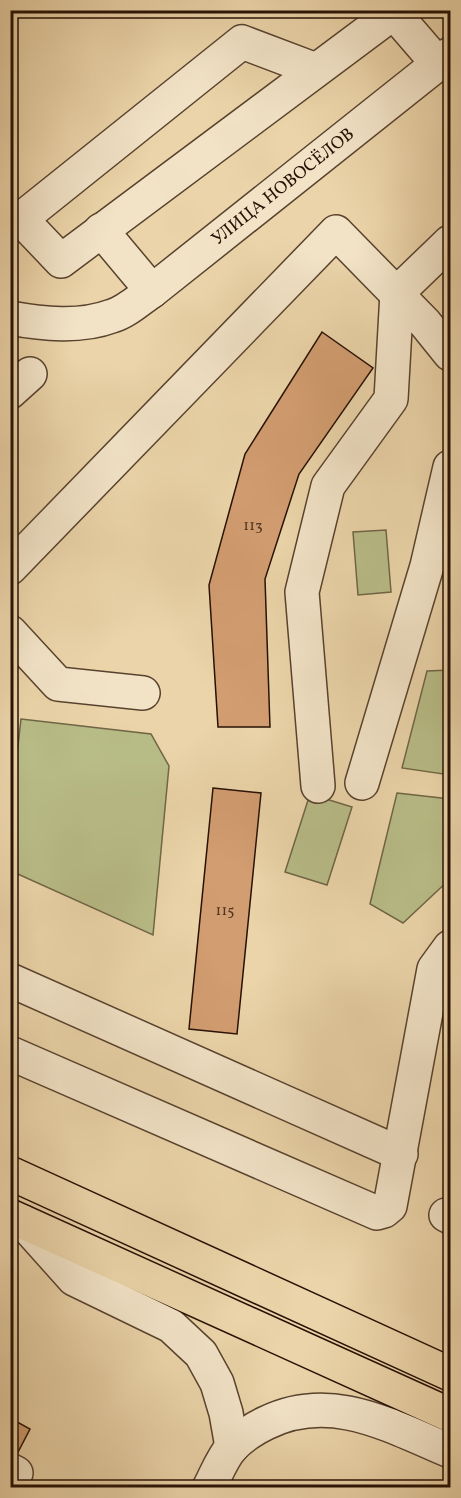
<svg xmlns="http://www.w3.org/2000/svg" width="461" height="1498" viewBox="0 0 461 1498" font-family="Vollkorn,serif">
<rect width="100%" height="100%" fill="#ebd4a9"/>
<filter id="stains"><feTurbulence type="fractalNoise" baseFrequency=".00333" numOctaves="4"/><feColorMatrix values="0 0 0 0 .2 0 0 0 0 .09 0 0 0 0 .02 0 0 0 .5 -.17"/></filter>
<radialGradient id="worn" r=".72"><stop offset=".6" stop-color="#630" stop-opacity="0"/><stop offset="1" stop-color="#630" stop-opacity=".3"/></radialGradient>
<!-- green -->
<g fill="#b8bc87" stroke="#706646" stroke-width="1.5">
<polygon points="386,530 391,592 358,595 353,532"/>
<polygon points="450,670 450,775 402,768 427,671"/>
<polygon points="21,719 151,734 169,766 153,935 11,871 11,808"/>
<polygon points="397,793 450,799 450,879 403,923 370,904"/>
<polygon points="310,794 352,807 327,885 285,872"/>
</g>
<!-- building -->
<g fill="#d29d70" stroke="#271105" stroke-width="1.5">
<polygon points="322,332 373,368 299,474 265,579 270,727 218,727 209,585 245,454"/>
<polygon points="213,788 261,793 237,1034 189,1029"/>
<polygon points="10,1418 30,1429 17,1454 10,1451"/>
</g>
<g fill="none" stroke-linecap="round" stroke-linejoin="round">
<!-- minor casing -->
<g stroke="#58422e" stroke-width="36">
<g id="minor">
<polyline points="394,13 438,64"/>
<polyline points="316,70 242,42 21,219 61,261 397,10"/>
<polyline points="101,230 152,291"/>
<path id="s1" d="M10,318c33,6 70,10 102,-2 14,-4 28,-17 40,-25l298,-237"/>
<polyline points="10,392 30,374"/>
<polyline points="10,568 336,232 425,323 450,354"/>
<polyline points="10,632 58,684 143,693"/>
<polyline points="362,783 427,566 450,467"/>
<polyline points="318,786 302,592 328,486 391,399 397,293 450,242"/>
<polyline points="10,980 401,1154"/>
<polyline points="10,1053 377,1213 384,1211 390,1206 434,969 450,947"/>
<polyline points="446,1215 450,1217"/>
<polyline points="23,1222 74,1279 171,1326 201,1354 217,1383 226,1413 232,1447"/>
<polyline points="10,1470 16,1473 10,1483"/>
<path d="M209,1488c7,-13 13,-30 23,-41 8,-9 23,-19 34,-24 65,-32 124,3 184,28"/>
</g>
</g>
<!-- highway casing -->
<g stroke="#271105" stroke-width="36">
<g id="highway">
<polyline points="10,1173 450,1374"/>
<polyline points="10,1216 450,1415"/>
</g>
</g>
<!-- minor -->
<use href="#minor" stroke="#f2e3c7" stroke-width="33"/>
<!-- highway -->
<use href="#highway" stroke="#ebd4a9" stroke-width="33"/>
</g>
<g text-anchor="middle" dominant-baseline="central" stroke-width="5" stroke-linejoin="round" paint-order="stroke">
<!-- number labels -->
<g font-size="15" fill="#523420">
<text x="253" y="526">113</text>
<text x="225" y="911">115</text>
</g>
<!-- street labels -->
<g font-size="18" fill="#271105" stroke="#f2e3c7">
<text stroke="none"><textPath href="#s1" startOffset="318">УЛИЦА НОВОСЁЛОВ</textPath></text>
</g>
</g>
<!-- margin -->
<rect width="461" height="1498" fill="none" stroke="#ebd4a9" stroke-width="36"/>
<rect x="12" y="12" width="437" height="1474" fill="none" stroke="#271105" stroke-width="3"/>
<rect x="18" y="18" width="425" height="1462" fill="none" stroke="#271105" stroke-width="1.5"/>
<rect width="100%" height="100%" filter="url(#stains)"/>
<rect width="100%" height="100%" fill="url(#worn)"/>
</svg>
